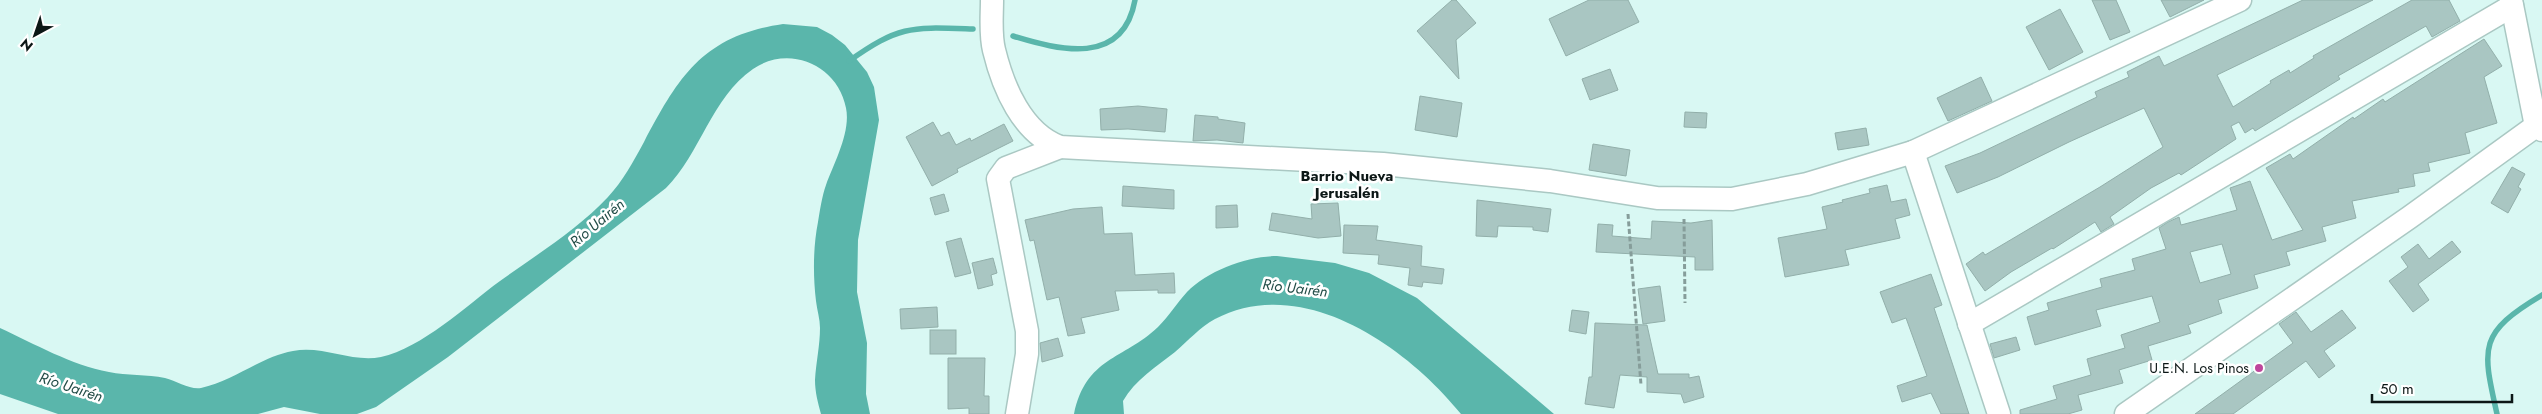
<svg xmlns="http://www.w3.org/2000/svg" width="2542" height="414" viewBox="0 0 2542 414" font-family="Jost,sans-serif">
<rect width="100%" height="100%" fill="#d9f8f3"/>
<!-- water -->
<g fill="#5ab6ab">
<path d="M783,24l34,3 15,8 13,10 22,27 7,15 5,33 -21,120 -1,52 10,51 -1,51 4,20h-49c-3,-11 -6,-22 -6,-34 1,-17 5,-35 5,-52 0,-9 -3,-18 -4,-27 -3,-25 -3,-54 2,-79 2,-12 4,-26 8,-37 8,-22 25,-53 20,-77 -8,-43 -57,-64 -93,-39 -42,29 -52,84 -87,119l-218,169 -72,50 -19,7h-37l-36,-7 -26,7h-200l-58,-20v-66c35,16 71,37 109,44 18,4 38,2 56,6 12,3 25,12 36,10 33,-7 59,-31 92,-37 30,-6 59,12 88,6 41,-9 85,-51 119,-76 36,-26 77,-51 108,-84 15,-16 25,-35 36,-55 35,-66 59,-106 139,-118z"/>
<path d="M1277,256l58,7 34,10 48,25 137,116h-93c-54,-67 -158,-141 -246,-95 -15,8 -27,22 -40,33 -19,15 -40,28 -52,49l1,13h-50c12,-57 49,-54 84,-87 11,-11 19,-24 29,-35 21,-22 61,-36 90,-36z"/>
</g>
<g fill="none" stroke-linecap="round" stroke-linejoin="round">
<!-- stream -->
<g stroke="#5ab6ab" stroke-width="5.5">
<path d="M1013,36c46,14 110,31 122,-36"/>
<path d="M849,61c51,-36 62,-34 124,-32"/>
<path d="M2497,414c-15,-67 -19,-81 45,-119"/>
</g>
</g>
<!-- building -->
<g fill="#a9c6c2" stroke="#92afaa" fill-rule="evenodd">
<polygon points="1452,0 1456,0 1476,23 1456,40 1459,79 1417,31"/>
<polygon points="1589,0 1628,0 1639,22 1566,56 1549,19"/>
<polygon points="2092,0 2116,0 2130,32 2110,40"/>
<polygon points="2161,0 2204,0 2170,17"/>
<polygon points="2303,0 2373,0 2217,75 2233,107 2271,83 2270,81 2289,70 2290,73 2314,58 2313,56 2412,0 2449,0 2460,21 2432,37 2426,26 2338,76 2340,79 2255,131 2253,128 2245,133 2239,122 2231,126 2236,139 2181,175 2179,173 2151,188 2110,217 2114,224 2101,232 2095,222 2053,249 2052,248 2011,272 1985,291 1966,264 1983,252 1985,255 2100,187 2163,147 2144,108 2069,142 1998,177 1957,193 1945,166 1980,153 2097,97 2095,92 2129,77 2127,72 2159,56 2164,66"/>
<polygon points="2060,9 2083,52 2049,70 2026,27"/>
<path d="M2484,39l18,27 -18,11 13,46 -32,10 5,20 -42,10 2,8 -17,3 2,12 -17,3 1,3 -47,9 4,17 -34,9 4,14 -40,11 4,13 -36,10 4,13 -40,12 4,13 -34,12 3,8 -43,13 4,14 -33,10 4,13 -45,12 4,15 -14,4h-48v-4l37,-11 -4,-13 38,-11 -4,-16 38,-11 -4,-13 39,-13 -8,-26 -56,14 5,16 -66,19 -8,-28 22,-7 -2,-7 55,-16 -2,-8 35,-9 -3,-11 34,-10 -7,-21 9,-6 11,-5 2,8 56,-15 -7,-22 20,-7 22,59 31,-10 -37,-62 24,-14 3,5 60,-42 1,2 29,-20 2,3zM2222,244l9,30 -31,9 -10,-31z"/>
<polygon points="1610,69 1618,90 1590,100 1582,79"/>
<polygon points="1981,77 1992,101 1948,121 1937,98"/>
<polygon points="1420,96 1462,103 1457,137 1415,130"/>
<polygon points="1138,106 1167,109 1165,132 1128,129 1101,130 1100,109"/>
<polygon points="1685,112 1707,113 1706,128 1684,127"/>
<polygon points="1195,115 1218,117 1218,119 1245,123 1243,143 1217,140 1193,141"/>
<polygon points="933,122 941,136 949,132 956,145 970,138 971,141 1004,124 1013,141 957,169 958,172 932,186 906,137"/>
<polygon points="1866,128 1869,145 1838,150 1835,133"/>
<polygon points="1593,144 1630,150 1626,176 1589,170"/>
<polygon points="2512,167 2525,174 2518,187 2521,189 2508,213 2491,203"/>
<polygon points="1887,185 1891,202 1906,199 1910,215 1895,219 1900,238 1845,250 1849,265 1785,277 1778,238 1827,229 1822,207 1843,202 1842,200 1870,193 1869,189"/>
<polygon points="1123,186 1174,190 1174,209 1122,206"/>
<polygon points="944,194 949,211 935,215 930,198"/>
<polygon points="1477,200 1551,209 1548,232 1533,230 1533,227 1498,226 1497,237 1476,236"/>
<polygon points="1338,203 1341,236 1318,238 1269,230 1272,213 1312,219 1311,204"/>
<polygon points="1237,205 1238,227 1216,228 1216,206"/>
<polygon points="1102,207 1104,234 1132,233 1135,275 1174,273 1175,293 1158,293 1158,290 1115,291 1119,310 1081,318 1085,333 1068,336 1059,297 1047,300 1034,240 1030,241 1025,220 1073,209"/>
<polygon points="1712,220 1713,270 1695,270 1695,257 1596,252 1598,224 1613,225 1612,236 1651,239 1652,221 1691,223"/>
<polygon points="1344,225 1378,226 1376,240 1422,246 1421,266 1444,269 1442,284 1423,282 1422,287 1408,285 1410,268 1378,264 1379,255 1343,253"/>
<polygon points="961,238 971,273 955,277 946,242"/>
<polygon points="2452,241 2461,252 2418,284 2429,300 2413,312 2389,281 2408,267 2401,257 2418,244 2429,259"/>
<polygon points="993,258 997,273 991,275 993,285 978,289 972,263"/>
<polygon points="1931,274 1942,305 1934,308 1969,414 1941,414 1931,393 1902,402 1897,386 1927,376 1906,318 1892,323 1880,292"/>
<polygon points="1660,286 1665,321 1643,324 1638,289"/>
<polygon points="937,307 938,327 901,329 900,309"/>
<polygon points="1572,310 1589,312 1586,334 1569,331"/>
<polygon points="2342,310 2356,328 2324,351 2335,366 2319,378 2306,361 2233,414 2195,414 2293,343 2279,324 2296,312 2311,332"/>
<polygon points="1595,323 1647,325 1658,374 1689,374 1689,378 1699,376 1704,397 1684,403 1681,394 1647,392 1647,377 1620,375 1614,408 1585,404 1589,377 1592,377"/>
<rect x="930" y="330" width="26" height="24"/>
<polygon points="2016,337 2020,350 1994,358 1990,344"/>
<polygon points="1058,338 1063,356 1042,362 1040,343"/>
<polygon points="948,358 985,358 984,396 989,396 989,414 969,414 969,408 948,409"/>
</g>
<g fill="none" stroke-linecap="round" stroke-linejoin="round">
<!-- street casing -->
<g stroke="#aac8c3" stroke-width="25">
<g id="street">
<path d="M992,0c0,16 -2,34 2,50 9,37 28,83 66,97l323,17 167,17 107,17 75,1 75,-15 106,-32 327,-152"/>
<polyline points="2511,0 2536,126 2542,130"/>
<polyline points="1913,152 1999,414"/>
<polyline points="1969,324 2512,6"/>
<polyline points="1017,414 1027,354 1027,331 998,179 1006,168 1060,147"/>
<polyline points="2126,414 2410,217 2536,126"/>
</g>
</g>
<!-- path -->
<g stroke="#869d9a" stroke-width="3" stroke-dasharray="5 2.5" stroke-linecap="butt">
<polyline points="1628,214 1641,385"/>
<polyline points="1684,219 1685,303"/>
</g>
<!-- street -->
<use href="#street" stroke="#fff" stroke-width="22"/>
</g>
<!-- markers -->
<circle fill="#be469c" stroke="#fff" stroke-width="2" cx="2259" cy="368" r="5"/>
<g text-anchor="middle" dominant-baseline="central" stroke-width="5" stroke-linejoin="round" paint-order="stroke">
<!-- poi labels -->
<g font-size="14" fill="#0c1716" stroke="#fff" text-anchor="end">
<text x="2249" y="368">U.E.N. Los Pinos</text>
</g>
<!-- neighbourhood labels -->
<g font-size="15" font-weight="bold" fill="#0c1716" stroke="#fff">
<text x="1347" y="176">Barrio Nueva<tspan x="1347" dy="17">Jerusalén</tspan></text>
</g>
<!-- water labels -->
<g font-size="15" font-style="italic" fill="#224c47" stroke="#fff">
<text transform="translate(597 223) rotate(-40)">Río Uairén</text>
<text transform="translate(1295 288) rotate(7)">Río Uairén</text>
<text transform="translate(71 387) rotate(18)">Río Uairén</text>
</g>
</g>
<!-- north arrow -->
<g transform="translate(35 35) rotate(220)" stroke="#ffffff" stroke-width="4" paint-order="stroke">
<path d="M0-4L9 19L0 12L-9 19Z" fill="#0c1716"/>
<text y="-8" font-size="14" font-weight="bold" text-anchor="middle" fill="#0c1716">N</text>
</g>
<!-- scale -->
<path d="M2372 394v8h140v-8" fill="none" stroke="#0c1716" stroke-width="2.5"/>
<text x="2380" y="394" font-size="15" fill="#0c1716" stroke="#ffffff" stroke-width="4" paint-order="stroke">50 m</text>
</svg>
